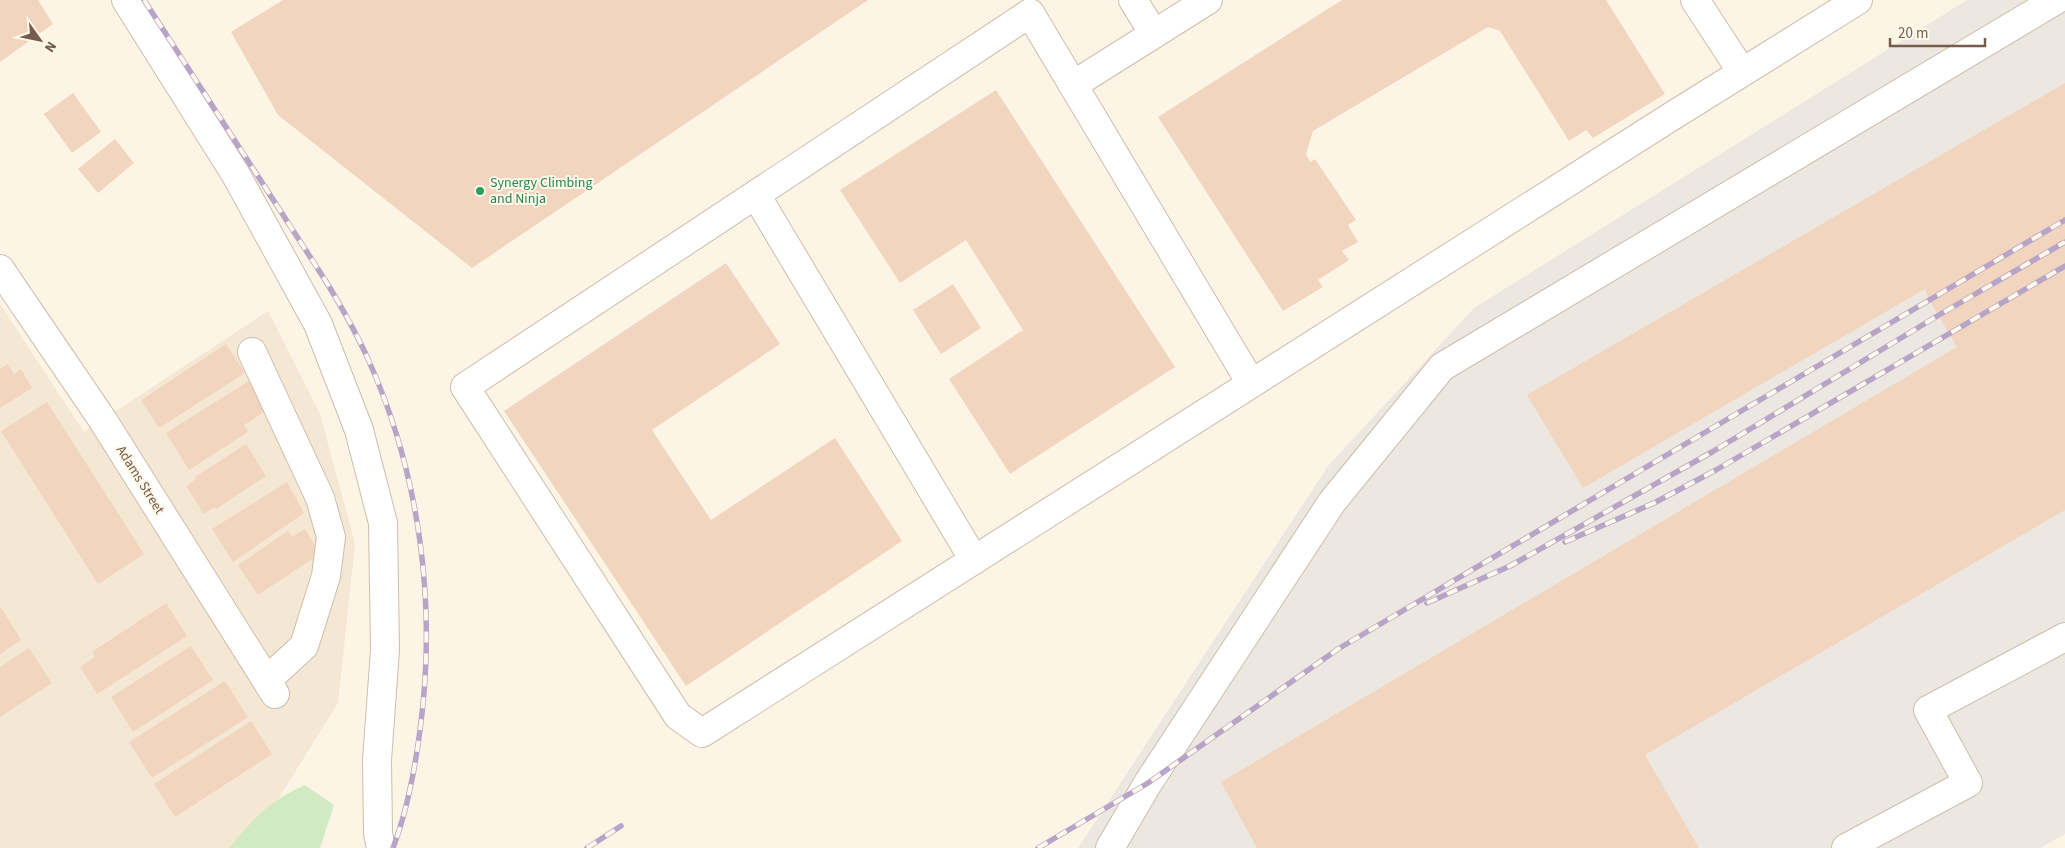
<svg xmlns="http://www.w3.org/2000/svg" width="2065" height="848" viewBox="0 0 2065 848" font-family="'Source Sans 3',sans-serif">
<rect width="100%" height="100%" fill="#fcf5e6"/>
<!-- residential -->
<polygon fill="#f4e7d4" points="0,304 84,432 268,311 320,414 355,544 338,703 277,801 232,848 0,848"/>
<!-- industrial -->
<polygon fill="#ece7e0" points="1967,0 2065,0 2065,834 2040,848 1078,848 1328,466 1474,308"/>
<!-- green -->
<path fill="#d2eac4" d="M305,785l29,20 -14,43h-91c26,-30 38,-46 76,-63z"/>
<!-- building -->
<g fill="#f2d5be">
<polygon points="0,0 38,0 53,24 0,62"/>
<polygon points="283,0 868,0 472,268 278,115 231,32"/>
<polygon points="1342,0 1606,0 1665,94 1593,138 1586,130 1569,141 1500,31 1488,27 1313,131 1306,154 1310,162 1315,159 1356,220 1348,225 1358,242 1342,251 1349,260 1318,280 1323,287 1283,311 1158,117"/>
<polygon points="2065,83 2065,510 1645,755 1699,848 1257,848 1221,782 1957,347 1929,300 1925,289 1583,488 1527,395"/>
<polygon points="996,90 1175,367 1010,474 949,379 1023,330 966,240 900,283 840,190"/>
<polygon points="73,93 101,132 72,153 44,114"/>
<polygon points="115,139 134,163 98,193 78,169"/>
<polygon points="726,263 780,344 652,430 711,520 835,438 902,541 686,686 504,411"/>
<polygon points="953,284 981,328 941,354 913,310"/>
<polygon points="226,344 245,373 159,428 141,400"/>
<polygon points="8,364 14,374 21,369 32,388 0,408 0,369"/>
<polygon points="249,381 267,410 244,425 248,432 189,470 166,433"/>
<polygon points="47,402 144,554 98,584 1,431"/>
<polygon points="246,444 266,476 216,509 214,507 204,514 186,486 196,479 195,477"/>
<polygon points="287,482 304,513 233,562 212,529"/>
<polygon points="305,529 320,554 258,595 238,565 288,531 292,537"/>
<polygon points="166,603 187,636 97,694 80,667 95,657 92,652"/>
<polygon points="0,606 21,640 0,654"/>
<polygon points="191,646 213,680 133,732 111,697"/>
<polygon points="29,648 52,683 0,717 0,667"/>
<polygon points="225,681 248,717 152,778 129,742"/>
<polygon points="251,721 272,754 175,817 154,784"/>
</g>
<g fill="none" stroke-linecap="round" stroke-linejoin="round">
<!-- minor casing -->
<g stroke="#cebdac" stroke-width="30">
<g id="minor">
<polyline points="126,0 236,175 318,324 359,430 383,523 385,650 377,760 378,833 381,848"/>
<polyline points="1133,0 1154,34"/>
<polyline points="1695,0 1742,72"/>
<polyline points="1073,85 1208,0"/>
<polyline points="756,195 974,560"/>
<polyline points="0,269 102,419 275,694"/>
<polyline points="252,352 320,498 331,537 326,576 304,646 267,680"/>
<polyline points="1251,383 1030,13 465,387 678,716 702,733 1669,118 1858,0"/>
<polyline points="1110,848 1148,783 1332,502 1442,367 2056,0"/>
<polyline points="1846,848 1968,783 1928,710 2065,637"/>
</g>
</g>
<!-- minor -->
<use href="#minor" stroke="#fff" stroke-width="28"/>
<!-- rail casing -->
<g stroke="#b8a4c6" stroke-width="5.5">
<g id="rail">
<path d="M144,0l183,283c15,25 29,49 41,76 52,115 69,246 52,371 -5,39 -13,81 -27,118"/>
<polyline points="1565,542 1654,503 1716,470 2065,266"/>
<polyline points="1427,603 1510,566 1712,452 1939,315 2065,242"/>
<polyline points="587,848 621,826"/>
<polyline points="1038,848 1148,783 1338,649 2065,220"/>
</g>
</g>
<!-- rail -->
<use href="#rail" stroke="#fff9ec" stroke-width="4" stroke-dasharray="11" stroke-linecap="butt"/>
</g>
<!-- markers -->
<circle fill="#2e9e5b" stroke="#fff9ec" stroke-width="2" cx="480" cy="191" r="5"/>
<g text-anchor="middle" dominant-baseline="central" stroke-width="4" stroke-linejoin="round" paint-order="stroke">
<!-- leisure labels -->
<g font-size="14" fill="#27864d" stroke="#fff9ec" text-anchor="start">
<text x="490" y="183">Synergy Climbing<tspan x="490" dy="16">and Ninja</tspan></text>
</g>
<!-- street labels -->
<g font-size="14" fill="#765c4b" stroke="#fff9ec">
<text transform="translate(140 480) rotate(58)">Adams Street</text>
</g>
</g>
<!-- north arrow -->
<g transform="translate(40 40) rotate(123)" stroke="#fff9ec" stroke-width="4" paint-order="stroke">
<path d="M0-4L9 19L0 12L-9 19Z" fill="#765c4b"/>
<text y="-8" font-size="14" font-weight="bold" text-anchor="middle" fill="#765c4b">N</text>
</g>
<!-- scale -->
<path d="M1890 38v8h95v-8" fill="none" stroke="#765c4b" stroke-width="2.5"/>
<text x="1898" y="38" font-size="15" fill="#765c4b" stroke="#fff9ec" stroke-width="4" paint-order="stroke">20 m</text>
</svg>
